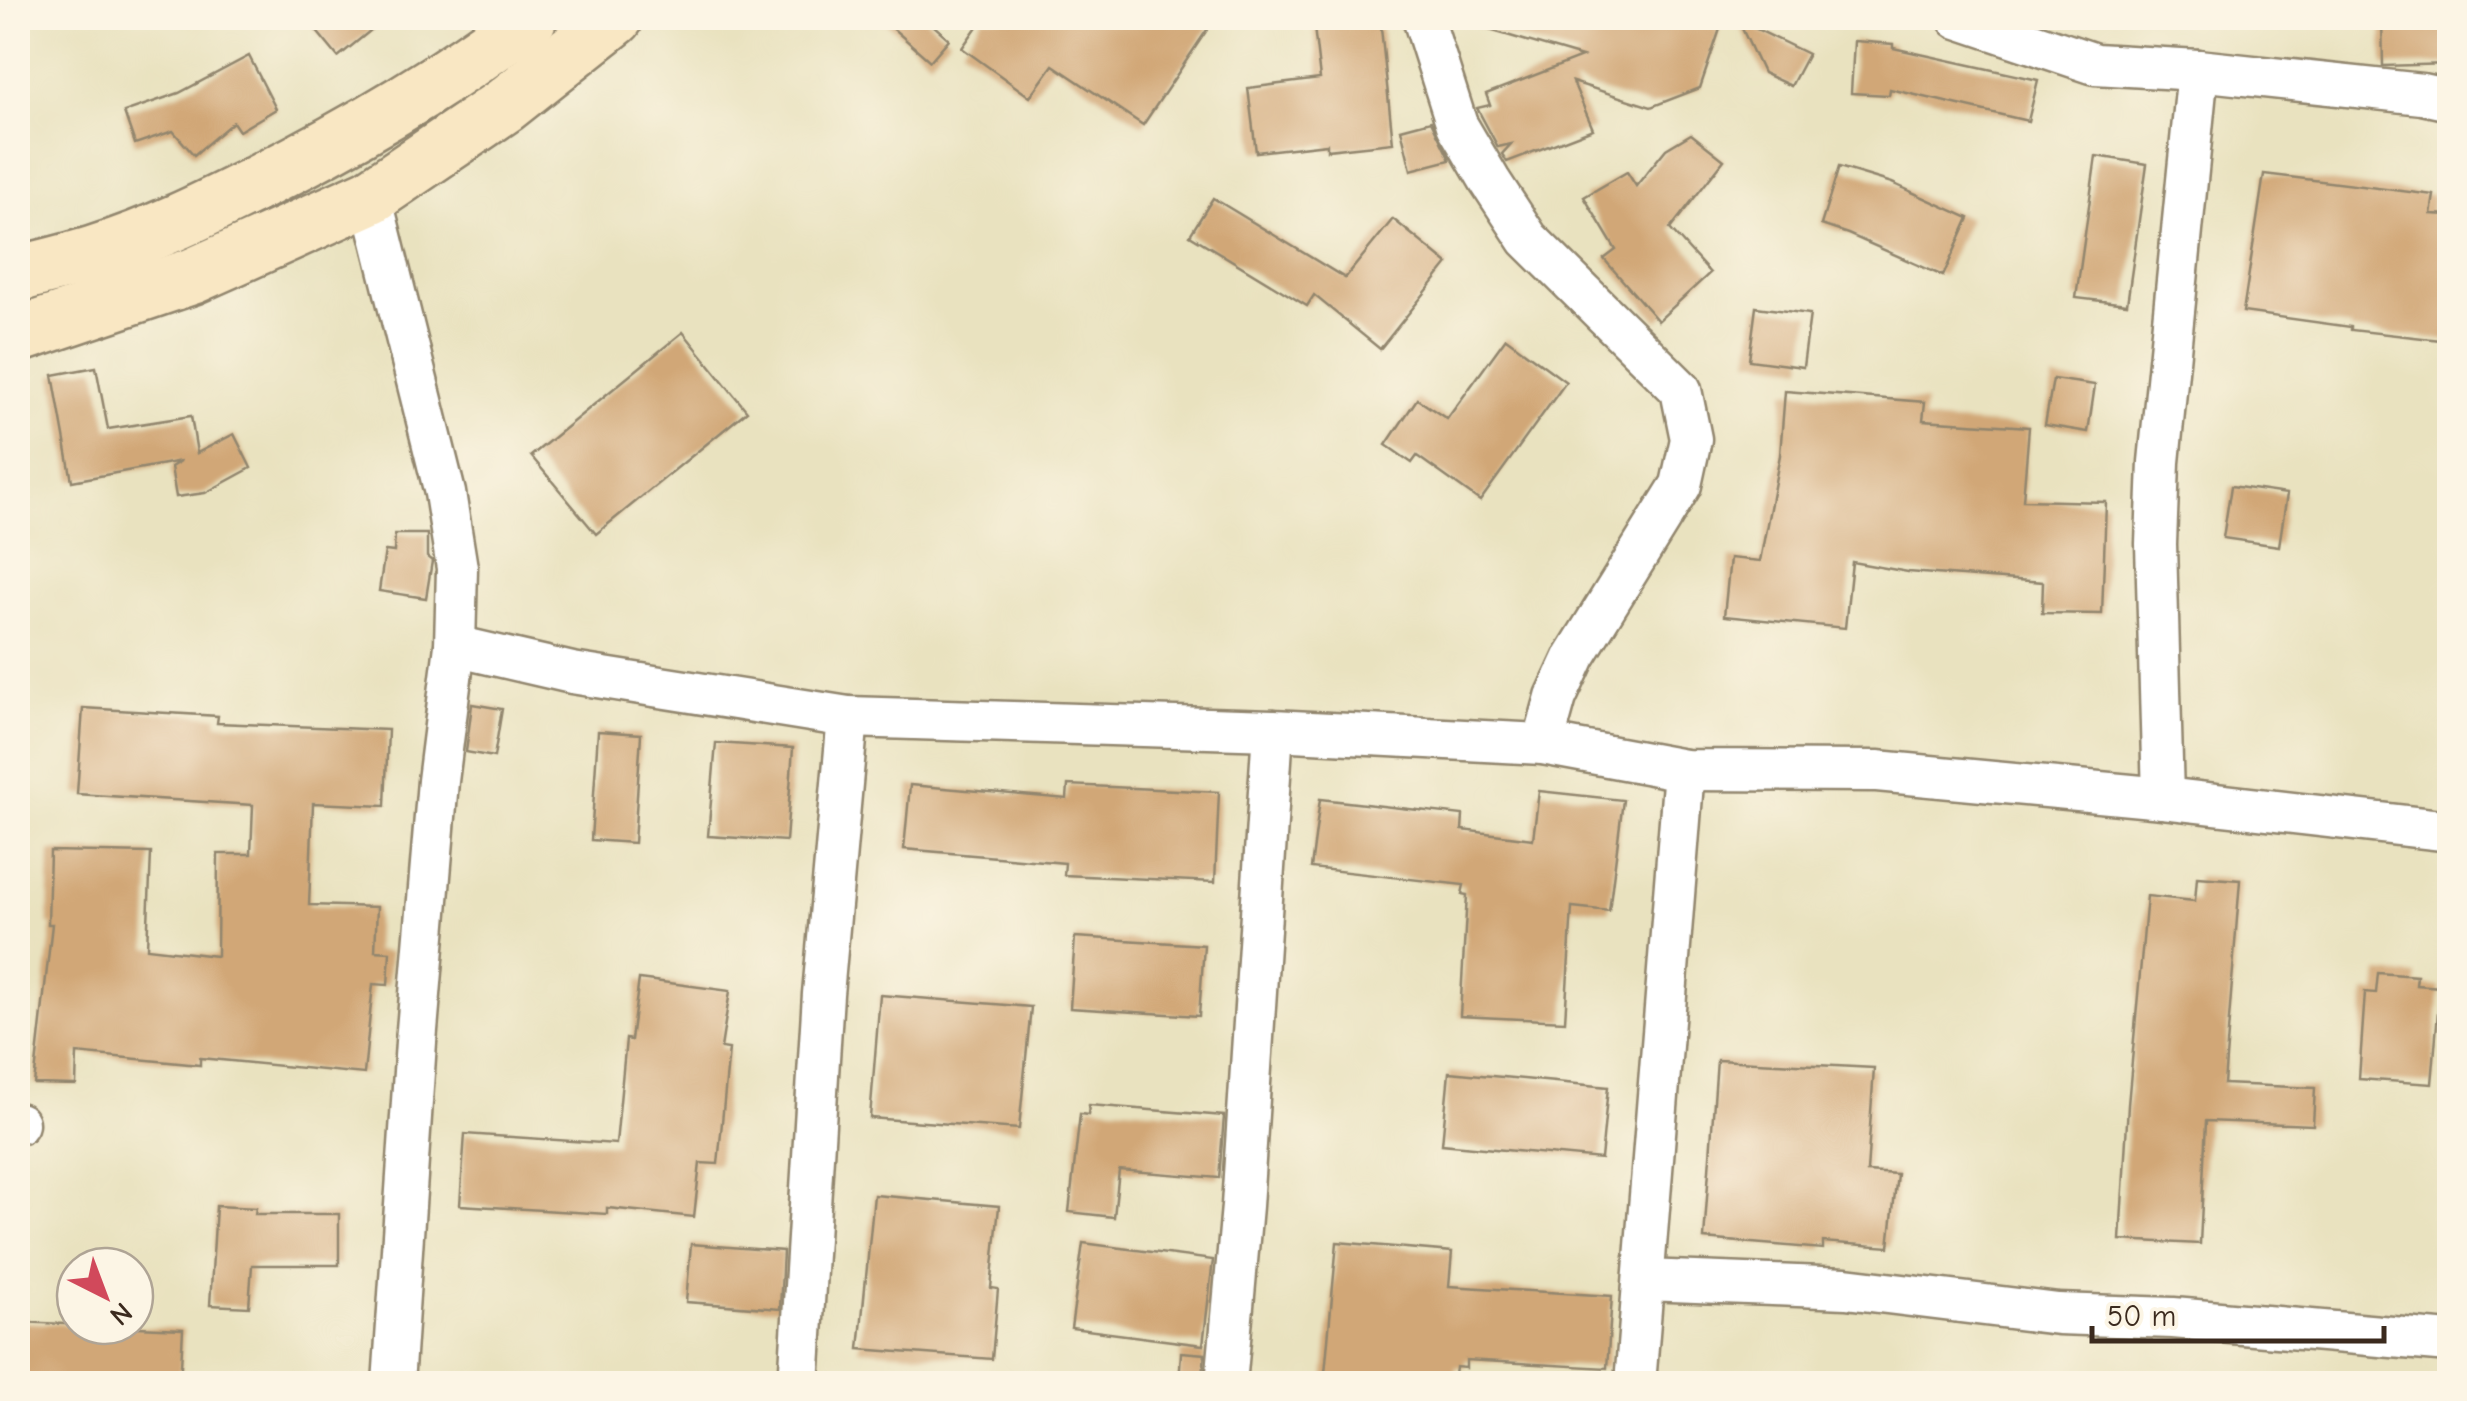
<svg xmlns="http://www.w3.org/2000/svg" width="2467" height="1401" viewBox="0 0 2467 1401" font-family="'Comic Neue',sans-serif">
<rect width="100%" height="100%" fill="#fcf5e5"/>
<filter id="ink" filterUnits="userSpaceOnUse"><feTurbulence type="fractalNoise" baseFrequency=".01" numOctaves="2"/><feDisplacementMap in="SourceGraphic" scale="20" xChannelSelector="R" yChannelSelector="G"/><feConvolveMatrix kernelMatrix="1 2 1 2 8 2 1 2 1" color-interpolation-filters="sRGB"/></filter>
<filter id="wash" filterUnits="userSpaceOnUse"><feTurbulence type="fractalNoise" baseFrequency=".0048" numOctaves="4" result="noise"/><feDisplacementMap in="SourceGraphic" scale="40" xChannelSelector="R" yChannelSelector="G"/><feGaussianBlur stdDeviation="2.25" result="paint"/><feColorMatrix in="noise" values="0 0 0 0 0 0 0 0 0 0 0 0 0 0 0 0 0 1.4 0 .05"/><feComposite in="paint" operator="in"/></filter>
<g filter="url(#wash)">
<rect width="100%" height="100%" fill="#e9e2bf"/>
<g id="blocks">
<!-- building -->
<g fill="#d1a777">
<polygon points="306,18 386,18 338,57"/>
<polygon points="881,18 925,18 949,39 930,61"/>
<polygon points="983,18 1215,18 1143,125 1053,65 1030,97 962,48"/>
<polygon points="1313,18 1380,18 1393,143 1327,150 1327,144 1256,152 1248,88 1320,79"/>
<polygon points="1477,18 1684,18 1720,29 1700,88 1651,107 1573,82 1593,129 1507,162 1502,154 1511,144 1498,147 1477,108 1490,105 1486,94 1582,57 1476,26"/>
<polygon points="2382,18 2450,18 2450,64 2383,66"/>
<polygon points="1738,20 1808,54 1791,86 1763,73"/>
<polygon points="1854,41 1893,44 1893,48 2038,80 2028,121 1890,89 1889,95 1851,93"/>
<polygon points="249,56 276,109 239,131 233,122 194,155 173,131 135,144 124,112 179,93"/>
<polygon points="1431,121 1450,160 1411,170 1401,129"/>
<polygon points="1691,134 1724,160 1670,229 1710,273 1658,321 1604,259 1616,250 1584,197 1627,172 1636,186 1666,149"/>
<polygon points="2096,156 2147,164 2127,304 2076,298"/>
<polygon points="1839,167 1892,183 1969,218 1943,276 1848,234 1821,225"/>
<polygon points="2264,174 2434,195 2431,214 2450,215 2450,341 2351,330 2351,327 2243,312"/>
<polygon points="1213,198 1345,278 1393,219 1448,264 1380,349 1314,295 1307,306 1190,235"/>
<polygon points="1756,307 1810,314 1803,367 1749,360"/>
<polygon points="683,332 747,411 596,534 531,456"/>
<polygon points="1506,338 1566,382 1480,501 1417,456 1412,463 1386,445 1417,399 1447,419"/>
<polygon points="96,367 108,429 191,416 197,453 234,434 251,468 205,493 176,497 171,467 181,461 72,481 53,375"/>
<polygon points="2053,379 2095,385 2088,432 2045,425"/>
<polygon points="1785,391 1925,402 1923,420 2029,427 2023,500 2106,502 2102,614 2042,613 2043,582 1908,572 1852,562 1845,628 1724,616 1730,558 1760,561 1780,455"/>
<polygon points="2231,486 2287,494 2279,546 2223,538"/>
<polygon points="395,534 427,534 427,557 432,561 426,598 379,591 385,551 394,552"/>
<polygon points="472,704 502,709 494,757 466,752"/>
<polygon points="83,708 218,716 217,723 388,730 385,806 313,803 309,905 377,907 375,951 390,952 388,985 373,984 364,1074 200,1058 200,1065 77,1053 76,1085 34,1084 52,924 48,924 50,851 151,853 147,948 217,956 218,854 251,854 253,805 77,794"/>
<polygon points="598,731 641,734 634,843 591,840"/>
<polygon points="716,743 793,748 786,841 708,836"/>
<polygon points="910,785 1067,799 1068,785 1219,792 1215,882 1064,875 1065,863 904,849"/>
<polygon points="1539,791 1623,800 1609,911 1572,907 1565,1021 1460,1016 1467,895 1462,894 1464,885 1311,868 1320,799 1463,815 1462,830 1533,839"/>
<polygon points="2197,877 2240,880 2224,1084 2315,1088 2313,1125 2206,1121 2200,1244 2120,1240 2128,1105 2147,896 2195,901"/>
<polygon points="1075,937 1204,945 1199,1016 1070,1008"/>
<polygon points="2378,973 2417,976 2416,985 2440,987 2432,1084 2359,1079 2365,992 2376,993"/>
<polygon points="639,979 730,991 721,1048 729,1049 718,1164 700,1163 694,1217 607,1208 607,1214 460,1205 465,1134 616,1144 626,1039 631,1040"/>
<polygon points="880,995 1031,1007 1019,1129 870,1118"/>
<polygon points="1717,1060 1874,1068 1867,1172 1897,1174 1889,1247 1823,1242 1823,1249 1704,1239"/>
<polygon points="1449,1072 1608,1087 1601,1159 1442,1144"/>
<polygon points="1089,1105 1224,1116 1219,1178 1119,1170 1114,1217 1069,1212 1080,1114 1088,1115"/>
<polygon points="874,1195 999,1206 991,1288 998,1289 992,1359 859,1349"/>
<polygon points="216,1206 256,1208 255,1214 339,1214 339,1265 252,1265 249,1307 210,1305"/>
<polygon points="1337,1242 1452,1252 1449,1286 1612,1296 1607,1368 1466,1360 1466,1368 1456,1367 1454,1384 1324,1384"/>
<polygon points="1083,1243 1213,1260 1203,1345 1071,1328"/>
<polygon points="691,1244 783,1251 780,1309 686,1302"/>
<polygon points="18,1322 183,1329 180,1384 18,1384"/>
<polygon points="1181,1352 1205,1354 1202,1384 1179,1384"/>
</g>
</g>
</g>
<g filter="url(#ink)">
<use href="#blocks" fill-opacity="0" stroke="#92866e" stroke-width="2.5"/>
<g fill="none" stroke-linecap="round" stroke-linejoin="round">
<!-- street casing -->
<g stroke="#92866e" stroke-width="45">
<g id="street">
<polyline points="1423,18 1457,125 1490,181 1528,239 1681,390 1691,439 1681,485 1575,656 1556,697 1543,744"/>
<polyline points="1958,18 2095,64 2198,70 2422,94 2450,100"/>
<polyline points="371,196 445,493 457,568 455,646 438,781 416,1042 393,1384"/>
<polyline points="455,646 572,673 848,717 1273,730 1543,744 1684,770 1877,771 2163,798 2450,831"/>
<polyline points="2163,798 2156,544 2159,462 2198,70"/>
<polyline points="18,1123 18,1124"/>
<polyline points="1645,1280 1846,1288 2058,1314 2173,1318 2450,1342"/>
<polyline points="799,1384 823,994 848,717"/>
<polyline points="1226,1384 1242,1206 1273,730"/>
<polyline points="1635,1384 1684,770"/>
</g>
</g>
<!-- secondary casing -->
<g stroke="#92866e" stroke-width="60">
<g id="secondary">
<path d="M18,274c27,-7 54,-13 81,-22 54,-17 105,-42 155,-67 96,-48 189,-102 275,-167"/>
<polyline points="18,335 193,276 371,196 505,105 615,18"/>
</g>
</g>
<!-- street -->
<use href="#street" stroke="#fff" stroke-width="40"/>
<!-- secondary -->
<use href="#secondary" stroke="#f9e7c3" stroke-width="55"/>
</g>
</g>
<!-- margin -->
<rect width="2467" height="1401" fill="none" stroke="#fcf5e5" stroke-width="60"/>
<!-- north arrow -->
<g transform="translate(105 1296) rotate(138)"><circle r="48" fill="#fcf5e5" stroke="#afa495" stroke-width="2.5"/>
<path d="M0-8L18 38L0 25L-18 38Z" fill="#d1495b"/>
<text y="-15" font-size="28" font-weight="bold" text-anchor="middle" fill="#3b2a1e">N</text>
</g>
<!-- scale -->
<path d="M2092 1326v15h292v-15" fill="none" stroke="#3b2a1e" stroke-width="5"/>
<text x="2107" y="1326" font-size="30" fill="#3b2a1e" stroke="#fcf5e5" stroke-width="8" paint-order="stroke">50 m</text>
</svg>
